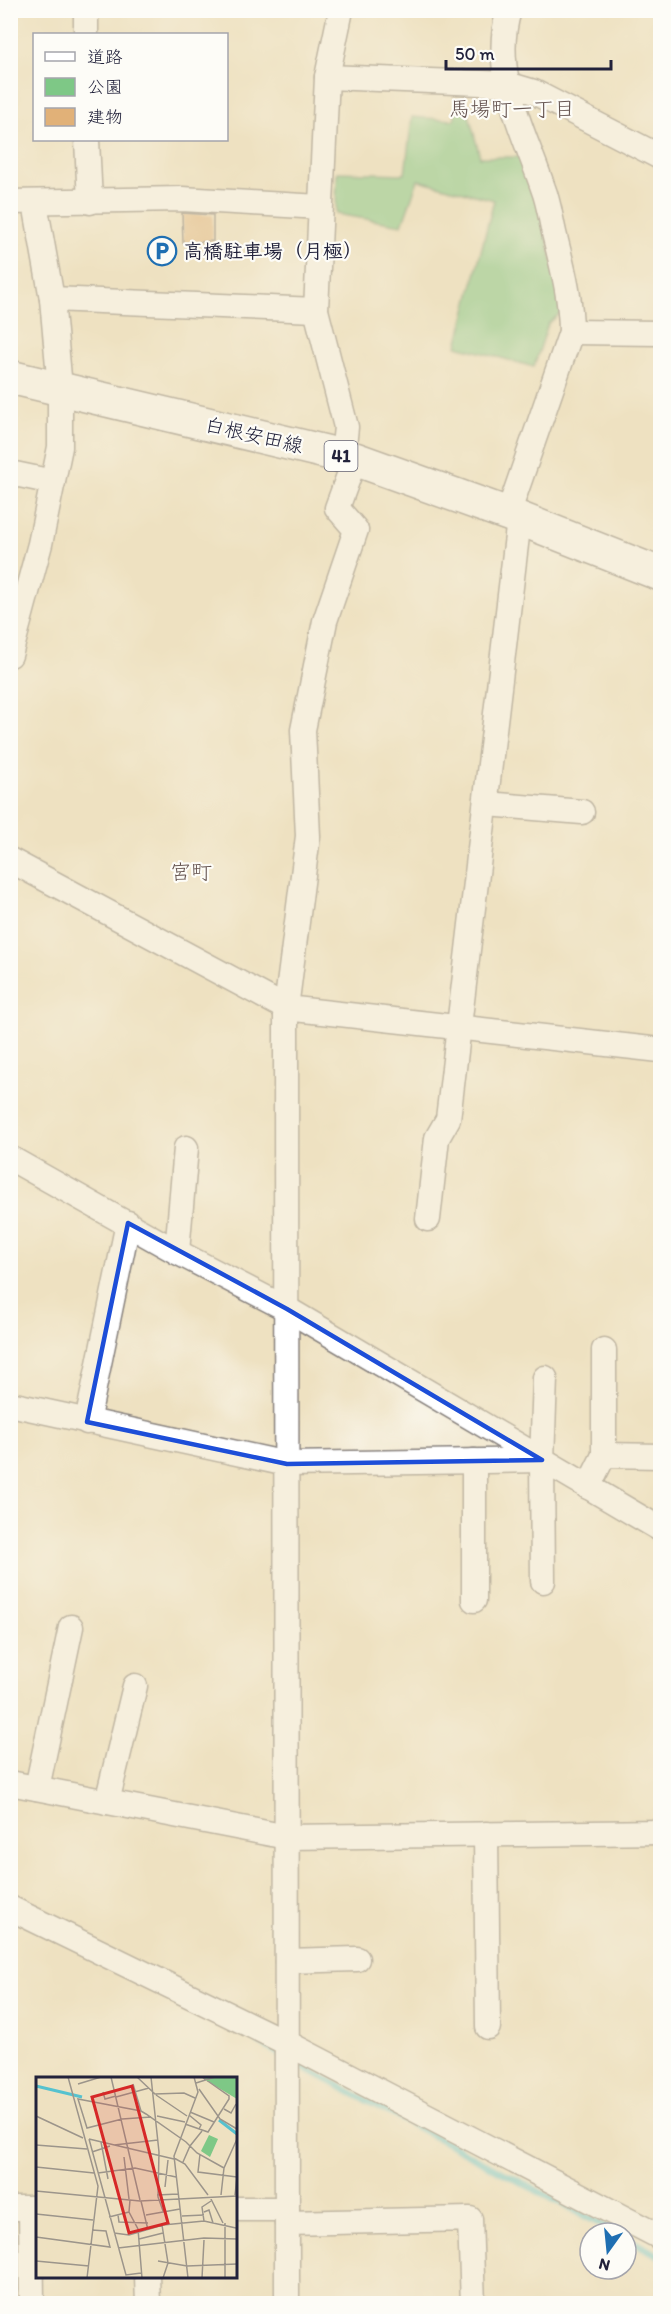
<svg xmlns="http://www.w3.org/2000/svg" width="671" height="2314" viewBox="0 0 671 2314" font-family="Itim,'Klee One',sans-serif">
<rect width="100%" height="100%" fill="#fdfcf7"/>
<filter id="ink" filterUnits="userSpaceOnUse"><feTurbulence type="fractalNoise" baseFrequency=".0167" numOctaves="2"/><feDisplacementMap in="SourceGraphic" scale="12" xChannelSelector="R" yChannelSelector="G"/><feConvolveMatrix kernelMatrix="1 2 1 2 8 2 1 2 1" color-interpolation-filters="sRGB"/></filter>
<filter id="wash" filterUnits="userSpaceOnUse"><feTurbulence type="fractalNoise" baseFrequency=".008" numOctaves="4" result="noise"/><feDisplacementMap in="SourceGraphic" scale="24" xChannelSelector="R" yChannelSelector="G"/><feGaussianBlur stdDeviation="1.35" result="paint"/><feColorMatrix in="noise" values="0 0 0 0 0 0 0 0 0 0 0 0 0 0 0 0 0 1.4 0 .05"/><feComposite in="paint" operator="in"/></filter>
<g filter="url(#wash)">
<rect width="100%" height="100%" fill="#eee1c1"/>
<!-- green -->
<polygon fill="#7ec886" stroke="#507560" stroke-width="1.5" points="466,103 480,157 522,157 539,199 563,311 548,324 534,367 457,346 494,200 418,180 402,225 336,214 337,172 405,174 412,117 454,120 458,104"/>
<g fill="none" stroke-linecap="round" stroke-linejoin="round">
<!-- stream -->
<g stroke="#56c2cf" stroke-width="7">
<polyline points="259,2042 283,2056"/>
<polyline points="292,2061 617,2233"/>
<polyline points="626,2238 660,2256"/>
</g>
</g>
<g id="blocks">
<!-- building -->
<polygon fill="#e1b178" points="182,213 213,215 213,241 183,243"/>
</g>
</g>
<g filter="url(#ink)">
<use href="#blocks" fill-opacity="0" stroke="#88827e" stroke-width="1.5"/>
<g fill="none" stroke-linecap="round" stroke-linejoin="round">
<!-- street casing -->
<g stroke="#88827e" stroke-width="27">
<g id="street">
<polyline points="341,10 327,77 316,310 346,427 343,456"/>
<polyline points="86,34 86,10"/>
<polyline points="327,77 507,84 534,92 660,157"/>
<polyline points="87,140 90,202"/>
<polyline points="10,202 182,199 320,207"/>
<polyline points="52,299 316,310"/>
<polyline points="571,332 660,333"/>
<polyline points="10,473 53,482"/>
<path d="M508,514l63,-182c0,-33 -8,-63 -16,-95 -4,-16 -6,-34 -12,-49 -19,-57 -53,-116 -34,-178"/>
<polyline points="10,655 40,544 60,447 60,388 52,299 35,203"/>
<polyline points="487,804 582,812"/>
<polyline points="10,860 286,1008 660,1050"/>
<polyline points="10,1158 177,1252 287,1309 660,1529"/>
<polyline points="428,1219 437,1138 448,1119 519,519"/>
<polyline points="177,1252 186,1148"/>
<polyline points="10,1404 287,1464 542,1460"/>
<polyline points="87,1422 128,1223"/>
<polyline points="604,1455 660,1456"/>
<polyline points="474,1461 474,1600"/>
<polyline points="588,1487 604,1455 604,1350"/>
<polyline points="543,1581 542,1460 545,1378"/>
<polyline points="10,1783 287,1837 660,1832"/>
<polyline points="37,1788 71,1627"/>
<polyline points="107,1802 135,1686"/>
<polyline points="486,1834 488,2027"/>
<polyline points="10,1908 287,2043 660,2237"/>
<polyline points="287,1961 357,1959"/>
<polyline points="10,2208 38,2208"/>
<polyline points="31,2208 32,2304"/>
<polyline points="236,2209 287,2209"/>
<polyline points="287,2223 470,2219 473,2304"/>
<polyline points="147,2276 148,2304"/>
<polyline points="287,2304 286,1008 308,836 303,730 325,621 356,530 337,508 355,459"/>
</g>
</g>
<!-- primary casing -->
<g stroke="#88827e" stroke-width="36">
<polyline id="primary" points="10,377 355,459 508,514 660,574"/>
</g>
<!-- street -->
<use href="#street" stroke="#fff" stroke-width="24"/>
<!-- primary -->
<use href="#primary" stroke="#fff" stroke-width="33"/>
</g>
</g>
<!-- marked area -->
<path d="M0 0H671V2314H0ZM128,1223l159,86 255,151 -255,4 -200,-42z" fill="#eee1c1" fill-opacity=".55" fill-rule="evenodd"/>
<path fill="none" stroke="#1d4ed8" stroke-width="4.5" stroke-linejoin="round" d="M128,1223l159,86 255,151 -255,4 -200,-42z"/>
<!-- icons -->
<defs>
<g id="parking-ring" transform="scale(1.5)"><circle r="9.5" fill="#fdfcf7" stroke="#1f6fb2" stroke-width="1.5"/><path d="M-3.5-5.5H1a3.5 3.5 0 0 1 0 7H-1V5.5H-3.5ZM-1-3.4V-.6H.8a1.4 1.4 0 0 0 0-2.8Z" fill="#1f6fb2"/></g>
</defs>
<g fill-rule="evenodd">
<use href="#parking-ring" x="162" y="251"/>
</g>
<g text-anchor="middle" dominant-baseline="central" stroke-width="4.5" stroke-linejoin="round" paint-order="stroke">
<!-- shield labels -->
<rect fill="#fdfcf7" stroke="#646373" stroke-width="1.5" x="324.5" y="441" width="33" height="30" rx="4.5"/>
<g font-size="18" font-weight="bold" fill="#22223b">
<text x="341" y="456">41</text>
</g>
<!-- poi labels -->
<g font-size="20" font-weight="bold" fill="#22223b" stroke="#fdfcf7" text-anchor="start">
<text x="183" y="251">高橋駐車場（月極）</text>
</g>
<!-- street labels -->
<g font-size="20" fill="#22223b" stroke="#fdfcf7">
<text transform="translate(254 435) rotate(13)">白根安田線</text>
</g>
<!-- neighbourhood labels -->
<g font-size="21" fill="#655450" stroke="#fdfcf7">
<text x="512" y="108">馬場町一丁目</text>
<text x="191" y="871">宮町</text>
</g>
</g>
<!-- overview -->
<g transform="translate(36 2077)">
<rect width="201" height="201" fill="#eee1c1"/>
<path d="M167,0h34v22l-30,-18zM173,58l9,4 -8,18 -9,-6z" fill="#7ec886"/>
<path fill="none" stroke="#56c2cf" stroke-width="3" d="M0,9l46,11M183,43l18,14"/>
<path fill="none" stroke="#9c958b" stroke-width="1.5" d="M32,0l30,109 -11,92M75,0l29,123M101,0l18,17 29,-1 11,5M115,0l8,75 -1,45 5,14M160,6l19,-6M42,7l23,-7M97,7l8,27M163,12l21,30 17,10M67,15l2,7 11,-3M120,18l31,21M80,20l33,-9M188,32l7,4 5,-9M154,35l24,10M153,38l12,10 -2,4M0,39l47,22M121,39l28,6M115,40l-29,2 -35,9 -9,-29 63,12 5,3 40,28 11,11 27,15M149,47l23,8 21,-33v-3l-27,-19M53,62l37,136 15,-2M53,62l85,20M65,65l7,37M0,68l51,4M78,68l44,-5M56,75l18,-6M164,77l-2,18 39,5M88,80l5,42M138,81l11,6 23,31M147,85l7,-16 12,-15M0,90l58,6M62,96l37,-5 41,9M129,110l3,-27M0,114l104,10 97,-5M121,118l21,-1M185,118l3,-27 13,-29M199,118l2,-18M174,120l13,26M94,123l-1,12 9,17 4,49M105,124l7,29M168,135l5,-2 4,13M201,135v19M0,137l57,6M82,138l1,7 29,1M110,138l34,-6M146,139l22,-1M73,140l20,-5M168,144l-2,-14 9,-6M189,146v55M126,148l6,38 -5,15M78,156l15,2 34,-10 41,-4 32,7M0,160l74,10 -4,-16 -14,-1M103,162l24,-6M82,171l86,-10 33,1M0,184l53,5M122,184l29,5 50,-2M152,201l-14,-122 24,-64 -4,-15M166,201l2,-38"/>
<path fill="#d62828" fill-opacity="0.15" stroke="#d62828" stroke-width="3" d="M96,9l36,137 -39,10 -37,-136z"/>
<rect width="201" height="201" fill="none" stroke="#22223b" stroke-width="3"/>
</g>
<!-- margin -->
<rect width="671" height="2314" fill="none" stroke="#fdfcf7" stroke-width="36"/>
<!-- legend -->
<rect x="33" y="33" width="195" height="108" fill="#fdfcf7" stroke="#a5a5ac" stroke-width="1.5"/>
<rect x="45" y="52" width="30" height="9" fill="#ffffff" stroke="#a5a5ac" stroke-width="1.5"/>
<text x="87" y="63" font-size="18" fill="#22223b">道路</text>
<rect x="45" y="78" width="30" height="18" fill="#7ec886" stroke="#a5a5ac" stroke-width="1.5"/>
<text x="87" y="93" font-size="18" fill="#22223b">公園</text>
<rect x="45" y="108" width="30" height="18" fill="#e1b178" stroke="#a5a5ac" stroke-width="1.5"/>
<text x="87" y="123" font-size="18" fill="#22223b">建物</text>
<!-- north arrow -->
<g transform="translate(608 2251) rotate(195)"><circle r="28" fill="#fdfcf7" stroke="#a5a5ac" stroke-width="1.5"/>
<path d="M0-4.5L10 22L0 15L-10 22Z" fill="#1f6fb2"/>
<text y="-9" font-size="16" font-weight="bold" text-anchor="middle" fill="#22223b">N</text>
</g>
<!-- scale -->
<path d="M446 60v9h165v-9" fill="none" stroke="#22223b" stroke-width="3"/>
<text x="455" y="60" font-size="18" fill="#22223b" stroke="#fdfcf7" stroke-width="4.5" paint-order="stroke">50 m</text>
</svg>
